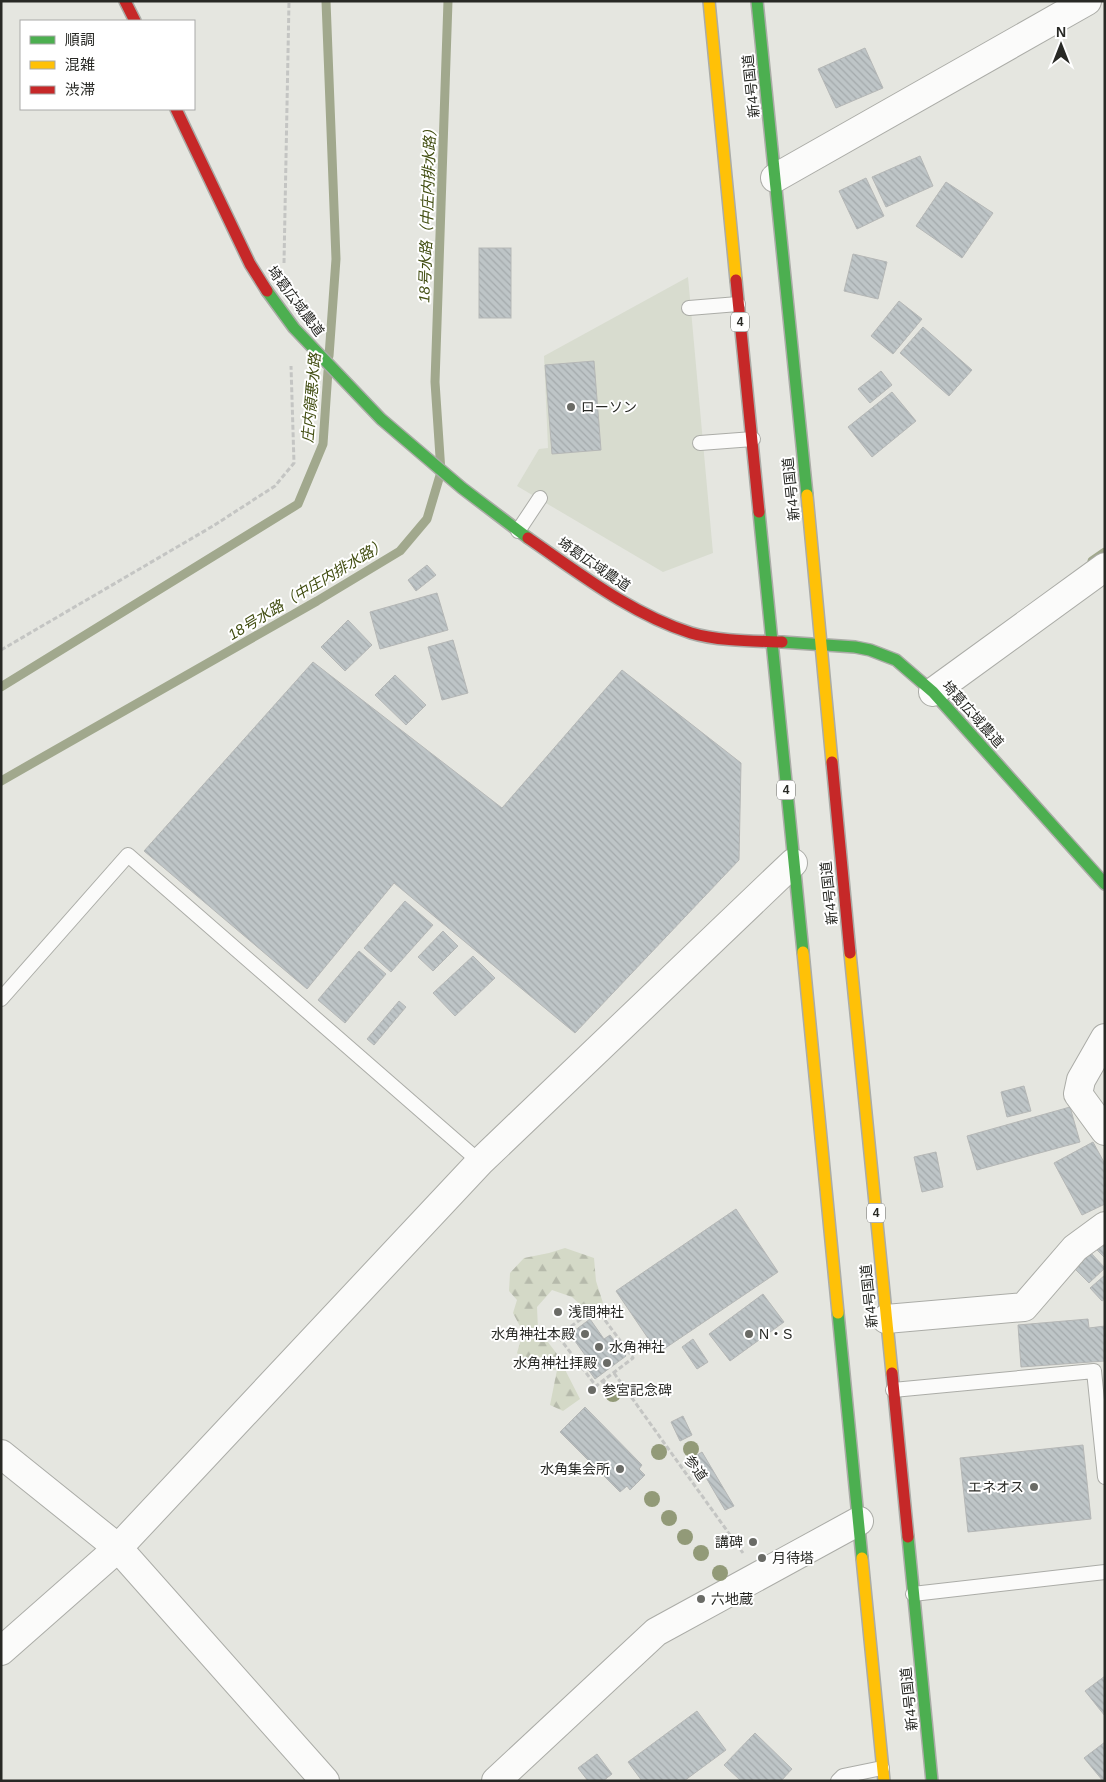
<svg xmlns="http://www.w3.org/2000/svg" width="1106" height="1782" viewBox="0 0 1106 1782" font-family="Helvetica,'Noto Sans JP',sans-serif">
<defs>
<pattern id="forest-firs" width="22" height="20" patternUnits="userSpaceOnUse" patternTransform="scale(1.25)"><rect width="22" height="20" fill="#d4d9c7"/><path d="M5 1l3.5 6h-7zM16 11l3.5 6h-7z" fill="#b6baab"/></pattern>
<pattern id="building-back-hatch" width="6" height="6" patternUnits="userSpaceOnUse" patternTransform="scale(1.25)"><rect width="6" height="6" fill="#bec5c7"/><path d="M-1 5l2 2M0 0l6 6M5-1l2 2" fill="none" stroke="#a3a9ab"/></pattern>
</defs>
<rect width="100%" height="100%" fill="#e5e6e0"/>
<!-- built -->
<polygon fill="#d8dccf" points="688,277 713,553 663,572 517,486 539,449 548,448 544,356"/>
<!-- forest -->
<polygon fill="url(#forest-firs)" points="565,1248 594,1258 596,1281 603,1303 584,1308 572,1297 552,1290 537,1307 538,1329 557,1354 580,1399 563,1411 550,1405 557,1370 531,1369 517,1353 523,1332 513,1313 517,1300 509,1291 510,1273 524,1258 549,1253"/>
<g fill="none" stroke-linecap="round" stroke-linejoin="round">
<!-- stream -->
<g stroke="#a1a88d" stroke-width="9">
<polyline points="326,1 336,259 329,356"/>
<polyline points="1092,561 1105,552"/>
<polyline points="1,687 298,504 323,444 328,371"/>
<polyline points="1,781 317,601 400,551 427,519 441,472 435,382 448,1"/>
</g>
</g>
<!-- building -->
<g fill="url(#building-back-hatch)" stroke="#b5b7b6">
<polygon points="865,48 883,88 836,108 818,69"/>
<polygon points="920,156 933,186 886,207 872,177"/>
<polygon points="866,178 884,216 857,229 839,191"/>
<polygon points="946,182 993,213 962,258 916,226"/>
<rect x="479" y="248" width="32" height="70"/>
<polygon points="853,254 887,262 878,299 844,291"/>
<polygon points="899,301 922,319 893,354 871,336"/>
<polygon points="923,327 972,370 949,396 900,353"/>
<polygon points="594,361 601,450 552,454 545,365"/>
<polygon points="881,371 892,385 870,403 858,389"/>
<polygon points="892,392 916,421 872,457 848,427"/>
<polygon points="427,565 436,575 416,591 408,580"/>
<polygon points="437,593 448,630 380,649 370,612"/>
<polygon points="348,620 372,645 345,671 321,647"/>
<polygon points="453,640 468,693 442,700 428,647"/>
<polygon points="313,662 502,808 622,670 741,763 739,860 575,1033 394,883 307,989 144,851"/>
<polygon points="395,675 426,705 406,725 375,695"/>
<polygon points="405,901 433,925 391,972 364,948"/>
<polygon points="443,931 458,946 433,971 418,957"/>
<polygon points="359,951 386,974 345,1023 318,1000"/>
<polygon points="473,956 495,978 455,1016 433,993"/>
<polygon points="399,1001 406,1007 374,1045 367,1039"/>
<polygon points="1024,1086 1031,1111 1007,1117 1001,1092"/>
<polygon points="1070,1107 1080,1142 977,1170 967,1136"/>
<polygon points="1093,1142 1105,1164 1105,1204 1082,1215 1054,1163"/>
<polygon points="936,1152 943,1187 922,1192 914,1157"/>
<polygon points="736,1209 778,1272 658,1353 616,1291"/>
<polygon points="1105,1241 1105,1258 1096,1249"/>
<polygon points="1090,1252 1105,1268 1089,1283 1073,1267"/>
<polygon points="1105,1275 1105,1299 1102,1301 1090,1288"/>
<polygon points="763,1294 784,1322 730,1361 709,1334"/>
<polygon points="590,1319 604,1339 610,1335 626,1356 595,1379 580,1358 585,1355 570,1334"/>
<polygon points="1088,1319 1089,1328 1105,1326 1105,1361 1021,1367 1018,1325"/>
<polygon points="693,1339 708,1362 697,1369 682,1347"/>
<polygon points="585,1407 642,1465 639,1469 645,1475 630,1490 627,1486 620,1492 560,1432"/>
<polygon points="683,1416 692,1435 680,1441 671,1422"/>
<polygon points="1083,1445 1091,1519 968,1532 960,1458"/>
<polygon points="702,1452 734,1506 725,1510 694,1457"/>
<polygon points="1105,1676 1105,1716 1085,1691"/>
<polygon points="697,1711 726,1750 684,1781 642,1781 628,1762"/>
<polygon points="755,1733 792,1769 781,1781 741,1781 724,1765"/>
<polygon points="1105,1742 1105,1781 1103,1781 1084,1758"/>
<polygon points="597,1754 612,1774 603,1781 588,1781 578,1768"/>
</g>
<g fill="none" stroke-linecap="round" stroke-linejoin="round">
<!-- lane casing -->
<g stroke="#abaca7" stroke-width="16">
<g id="lane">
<polyline points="689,308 738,304"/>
<polyline points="700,443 753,439"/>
<polyline points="518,531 540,498"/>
<polyline points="1,999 128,855 480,1162"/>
<polyline points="893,1390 1094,1371 1105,1477"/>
<polyline points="913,1594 1105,1572"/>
<polyline points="838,1781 843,1776 882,1768"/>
</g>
</g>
<!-- street casing -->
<g stroke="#abaca7" stroke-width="30">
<g id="street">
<polyline points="775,178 1087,1"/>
<polyline points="933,692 1105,567"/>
<polyline points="1105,1038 1081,1080 1078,1094 1105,1131"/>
<polyline points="886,1319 1024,1307 1075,1248 1105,1226"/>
<polyline points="1,1454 118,1548 325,1781"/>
<polyline points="1,1651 118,1548 480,1162 793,863"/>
<polyline points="496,1781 656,1632 859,1521"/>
</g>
</g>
<!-- fast casing -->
<g stroke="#abaca7" stroke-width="14">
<g id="fast">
<polyline points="757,1 807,495"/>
<polyline points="267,291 294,328 381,419 462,488 528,538"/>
<polyline points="759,512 803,952"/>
<polyline points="782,642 855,647 870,650 896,660 933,692 1105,884"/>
<polyline points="838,1313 862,1558"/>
<polyline points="908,1537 932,1781"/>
</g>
</g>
<!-- slow casing -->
<g stroke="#abaca7" stroke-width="14">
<g id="slow">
<polyline points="709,1 736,280"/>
<polyline points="807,495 832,762"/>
<polyline points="803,952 838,1313"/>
<polyline points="850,953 892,1373"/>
<polyline points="862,1558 884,1781"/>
</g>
</g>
<!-- jam casing -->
<g stroke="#abaca7" stroke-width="14">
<g id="jam">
<polyline points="125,1 135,21"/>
<polyline points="176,109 250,264 267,291"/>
<polyline points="736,280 759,512"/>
<path d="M528,538c51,35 103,76 163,95 26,8 63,8 91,9"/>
<polyline points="832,762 850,953"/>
<polyline points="892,1373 908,1537"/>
</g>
</g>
<!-- path -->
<g stroke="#c4c5c3" stroke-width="3" stroke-dasharray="5 2.5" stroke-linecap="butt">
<polyline points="284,263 289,1"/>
<polyline points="1,650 213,526 275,486 294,463 291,366"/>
<polygon points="596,1308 633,1358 596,1386 558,1336"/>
<polyline points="614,1373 743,1553"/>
<polyline points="604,1380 604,1390"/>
</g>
<!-- lane -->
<use href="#lane" stroke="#fbfbfa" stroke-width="14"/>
<!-- street -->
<use href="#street" stroke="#fbfbfa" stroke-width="28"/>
<!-- fast -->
<use href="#fast" stroke="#4caf50" stroke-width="11"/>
<!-- slow -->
<use href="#slow" stroke="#ffc107" stroke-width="11"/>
<!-- jam -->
<use href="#jam" stroke="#c62828" stroke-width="11"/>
</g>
<!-- trees -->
<g fill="#929a78">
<circle cx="613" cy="1394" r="8"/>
<circle cx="691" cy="1449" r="8"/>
<circle cx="659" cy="1452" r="8"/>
<circle cx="652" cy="1499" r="8"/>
<circle cx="669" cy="1518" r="8"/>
<circle cx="685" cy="1537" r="8"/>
<circle cx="701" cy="1553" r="8"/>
<circle cx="720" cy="1573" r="8"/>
</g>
<!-- markers -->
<g fill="#6a6b66" stroke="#fff" stroke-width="2">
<circle cx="571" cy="407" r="5"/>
<circle cx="558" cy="1312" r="5"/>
<circle cx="585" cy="1334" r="5"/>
<circle cx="749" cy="1334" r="5"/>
<circle cx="599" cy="1347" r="5"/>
<circle cx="607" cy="1363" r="5"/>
<circle cx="592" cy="1390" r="5"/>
<circle cx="620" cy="1469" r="5"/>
<circle cx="1034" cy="1487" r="5"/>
<circle cx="753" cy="1542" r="5"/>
<circle cx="762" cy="1558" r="5"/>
<circle cx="701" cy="1599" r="5"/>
</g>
<g text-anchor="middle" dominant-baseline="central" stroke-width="4" stroke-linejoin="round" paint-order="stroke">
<!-- shield labels -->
<g fill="#fff" stroke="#686966" stroke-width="1">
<rect x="731" y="312.5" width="18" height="19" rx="4"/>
<rect x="777" y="780.5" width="18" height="19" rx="4"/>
<rect x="867" y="1203.5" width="18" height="19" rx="4"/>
</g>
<g font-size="12" font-weight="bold" fill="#282925">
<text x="740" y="322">4</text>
<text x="786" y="790">4</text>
<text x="876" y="1213">4</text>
</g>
<!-- street labels -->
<g font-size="14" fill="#282925" stroke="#fff">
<text transform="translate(751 86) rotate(-96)">新4号国道</text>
<text transform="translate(296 301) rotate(53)">埼葛広域農道</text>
<text transform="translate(791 489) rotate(-96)">新4号国道</text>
<text transform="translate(594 564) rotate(34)">埼葛広域農道</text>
<text transform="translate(973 714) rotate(48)">埼葛広域農道</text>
<text transform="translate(829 893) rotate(-96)">新4号国道</text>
<text transform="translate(869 1296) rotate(-96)">新4号国道</text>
<text transform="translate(696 1468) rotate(55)">参道</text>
<text transform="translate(909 1699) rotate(-96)">新4号国道</text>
</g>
<!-- poi labels -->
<g font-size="14" fill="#282925" stroke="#fff" text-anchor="start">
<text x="581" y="407">ローソン</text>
<text x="568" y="1312">浅間神社</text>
<text x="575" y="1334" text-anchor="end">水角神社本殿</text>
<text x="759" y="1334">N・S</text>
<text x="609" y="1347">水角神社</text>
<text x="597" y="1363" text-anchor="end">水角神社拝殿</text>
<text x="602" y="1390">参宮記念碑</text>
<text x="610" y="1469" text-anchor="end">水角集会所</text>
<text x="1024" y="1487" text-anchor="end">エネオス</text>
<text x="743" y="1542" text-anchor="end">講碑</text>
<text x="772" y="1558">月待塔</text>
<text x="711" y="1599">六地蔵</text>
</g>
<!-- water labels -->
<g font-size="15" font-style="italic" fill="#424e12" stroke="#fff">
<text transform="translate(427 212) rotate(-88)">18号水路（中庄内排水路）</text>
<text transform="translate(311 398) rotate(-85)">庄内領悪水路</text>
<text transform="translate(307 589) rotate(-31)">18号水路（中庄内排水路）</text>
</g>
</g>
<!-- border -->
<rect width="1106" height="1782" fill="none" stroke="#282925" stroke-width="5"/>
<!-- legend -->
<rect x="20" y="20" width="175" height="90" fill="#ffffff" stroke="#a9a9a8"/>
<rect x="30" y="36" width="25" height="8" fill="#4caf50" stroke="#a9a9a8"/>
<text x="65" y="45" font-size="15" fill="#282925">順調</text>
<rect x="30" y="61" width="25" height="8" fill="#ffc107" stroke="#a9a9a8"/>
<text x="65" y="70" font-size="15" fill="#282925">混雑</text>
<rect x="30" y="86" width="25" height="8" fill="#c62828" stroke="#a9a9a8"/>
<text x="65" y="95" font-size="15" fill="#282925">渋滞</text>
<!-- north arrow -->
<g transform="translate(1061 45)" stroke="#ffffff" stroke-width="4" paint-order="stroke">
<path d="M0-4L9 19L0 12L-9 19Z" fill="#282925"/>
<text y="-8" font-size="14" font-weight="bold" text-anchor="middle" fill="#282925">N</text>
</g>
</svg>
